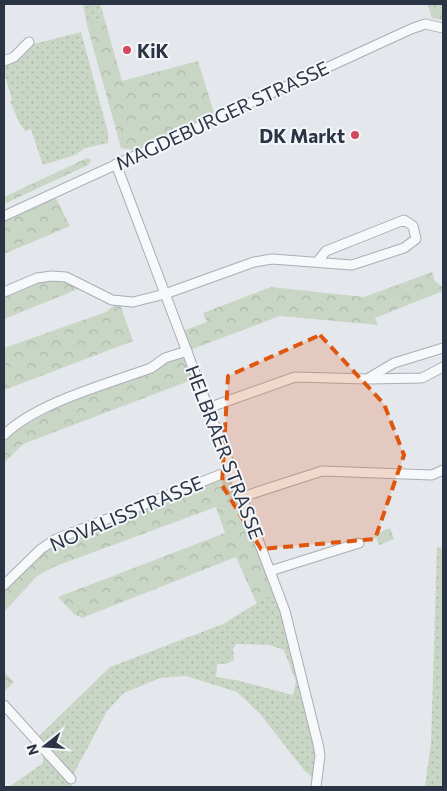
<svg xmlns="http://www.w3.org/2000/svg" width="447" height="791" viewBox="0 0 447 791" font-family="Commissioner,sans-serif">
<defs>
<pattern id="grass-dots" width="8" height="8" patternUnits="userSpaceOnUse" patternTransform="scale(1.25)"><rect width="8" height="8" fill="#c9d6c5"/><path d="M2 2h.1M6 6h.1" fill="none" stroke="#adb8ab" stroke-width="1.8" stroke-linecap="round"/></pattern>
<pattern id="park-crowns" width="20" height="18" patternUnits="userSpaceOnUse" patternTransform="scale(1.25)"><rect width="20" height="18" fill="#c9d6c5"/><path d="M2 6a3 3 0 1 1 6 0M12 15a3 3 0 1 1 6 0" fill="none" stroke="#adb8ab"/></pattern>
</defs>
<rect width="100%" height="100%" fill="#e4e7ec"/>
<!-- grass -->
<g fill="url(#grass-dots)" fill-rule="evenodd">
<polygon points="83,4 100,4 104,17 87,25"/>
<polygon points="81,32 108,133 108,143 85,148 75,155 43,165 31,129 25,131 20,124 10,101 12,100 6,79 4,79 4,65 23,56 34,44"/>
<polygon points="443,547 443,787 425,787 431,743 437,548"/>
<path d="M277,591l41,153 -1,38 -13,-12 -43,-55 -24,-23 -51,-16 -26,2 -36,15 -17,18 -36,68v8h-62l34,-24 1,-15 -8,-9 74,-72 113,-43zM236,644l33,1 15,5 12,32 -3,13 -57,-15 -20,-3 1,-13h9l8,-4 -1,-11z"/>
</g>
<!-- park -->
<g fill="url(#park-crowns)">
<polygon points="428,5 443,5 443,20 432,18"/>
<polygon points="104,17 122,81 198,61 214,113 133,150 121,148 87,25"/>
<polygon points="87,158 91,160 88,165 4,204 4,197"/>
<polygon points="54,194 70,226 4,254 4,216"/>
<polygon points="432,272 435,281 443,288 443,291 375,318 378,325 280,316 187,351 197,378 23,444 4,463 4,435 19,421 151,368 184,345 180,332 207,322 203,313 271,287 364,297"/>
<polygon points="52,276 83,287 4,319 4,292"/>
<polygon points="119,302 133,341 4,390 4,348 106,312"/>
<polygon points="232,470 277,591 257,604 236,557 82,618 74,614 58,597 225,533 216,507 56,566 37,576 4,612 4,585 41,549"/>
<polygon points="390,528 394,539 379,545 375,534"/>
<polygon points="4,672 14,682 4,692"/>
</g>
<g fill="none" stroke-linecap="round" stroke-linejoin="round">
<!-- minor casing -->
<g stroke="#a9aeb7" stroke-width="11">
<g id="minor">
<polyline points="4,61 14,57 29,42"/>
<polyline points="116,164 285,611 318,744 320,755 316,787"/>
<polyline points="4,216 411,29 425,24 443,28"/>
<polyline points="4,292 37,278 52,276 66,277 112,300 133,302 165,294 254,262 272,259 352,265 404,248 416,239 413,226 404,220 326,251 318,261"/>
<polyline points="367,379 394,363 443,348"/>
<polyline points="208,408 295,377 367,379 422,378 443,367"/>
<path d="M4,435c32,-32 103,-51 147,-67l14,-10 22,-7"/>
<polyline points="242,497 322,471 432,475 443,470"/>
<polyline points="270,571 359,543"/>
<polyline points="4,585 41,549 56,539 232,470"/>
<polyline points="4,705 71,779"/>
</g>
</g>
<!-- minor -->
<use href="#minor" stroke="#f7f8fa" stroke-width="9"/>
</g>
<!-- marked area -->
<path fill="#df570f" fill-opacity="0.2" stroke="#df570f" stroke-width="4" stroke-dasharray="10 6" stroke-linejoin="round" d="M320,335l64,69 20,51 -29,84 -114,10 -39,-64 6,-109z"/>
<!-- markers -->
<g fill="#d1495b" stroke="#f4f6f9" stroke-width="2">
<circle cx="127" cy="50" r="5"/>
<circle cx="355" cy="135" r="5"/>
</g>
<g text-anchor="middle" dominant-baseline="central" stroke-width="4" stroke-linejoin="round" paint-order="stroke">
<!-- poi labels -->
<g font-size="19" font-weight="bold" fill="#2b3445" stroke="#f4f6f9" text-anchor="start">
<text x="137" y="50">KiK</text>
<text x="345" y="135" text-anchor="end">DK Markt</text>
</g>
<!-- street labels -->
<g font-size="19" fill="#2b3445" stroke="#f4f6f9">
<text transform="translate(222 115) rotate(-25)">MAGDEBURGER STRASSE</text>
<text transform="translate(225 452) rotate(69)">HELBRAER STRASSE</text>
<text transform="translate(126 513) rotate(-23)">NOVALISSTRASSE</text>
</g>
</g>
<!-- border -->
<rect width="447" height="791" fill="none" stroke="#2b3445" stroke-width="10"/>
<!-- north arrow -->
<g transform="translate(45 746) rotate(253)" stroke="#f4f6f9" stroke-width="4" paint-order="stroke">
<path d="M0-4L9 19L0 12L-9 19Z" fill="#2b3445"/>
<text y="-8" font-size="14" font-weight="bold" text-anchor="middle" fill="#2b3445">N</text>
</g>
</svg>
